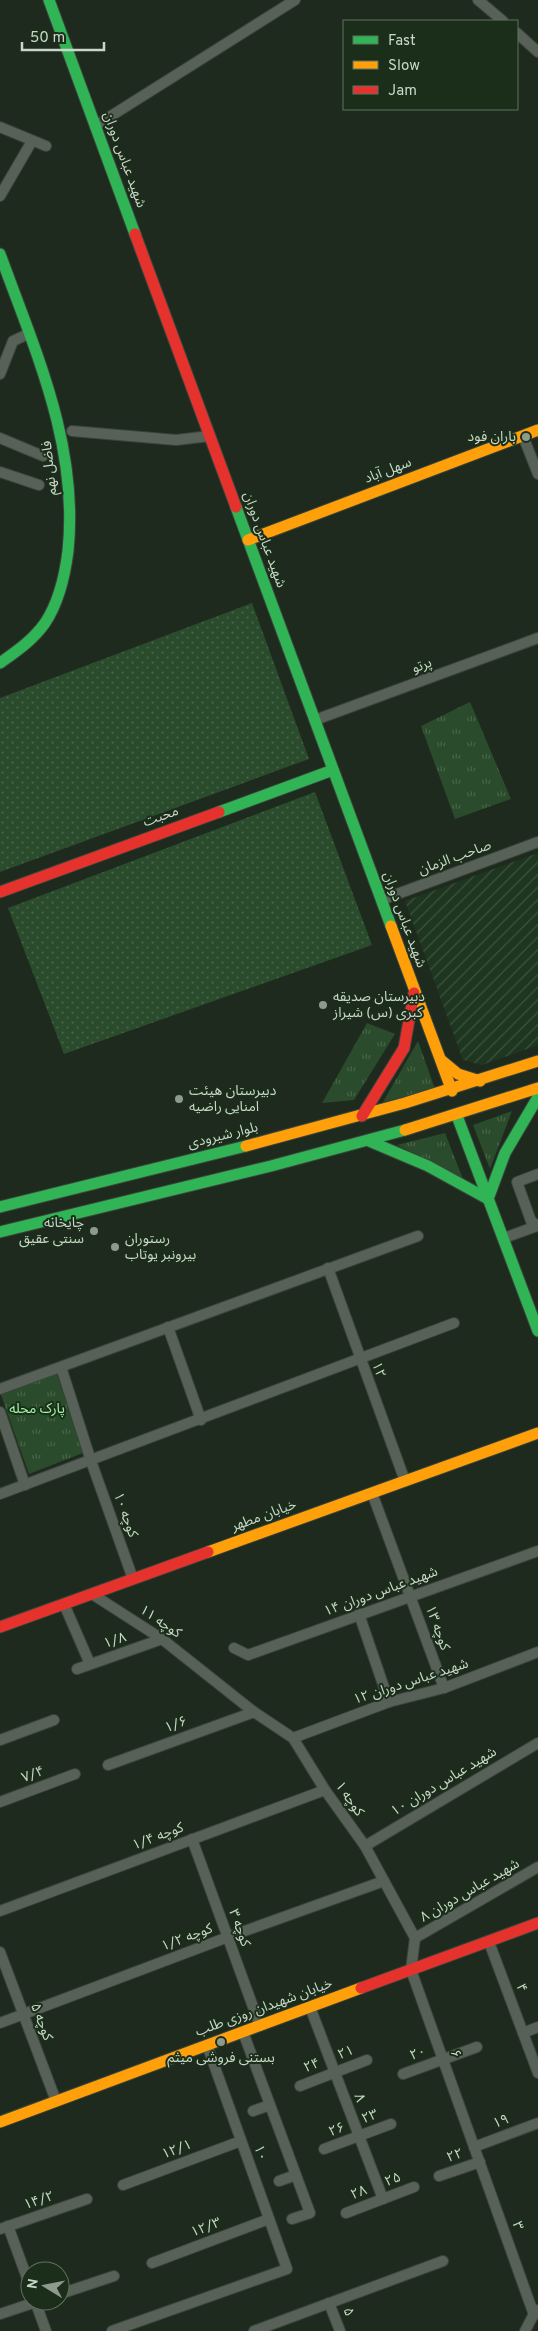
<svg xmlns="http://www.w3.org/2000/svg" width="538" height="2331" viewBox="0 0 538 2331" font-family="Overpass,'Noto Sans Arabic',sans-serif">
<defs>
<pattern id="industrial-furrows" width="10" height="10" patternUnits="userSpaceOnUse" patternTransform="scale(1.25)"><rect width="10" height="10" fill="#1e3620"/><path d="M-1 1l2-2M0 10L10 0M9 11l2-2" fill="none" stroke="#3d523f"/></pattern>
<pattern id="grass-tufts" width="24" height="20" patternUnits="userSpaceOnUse" patternTransform="scale(1.25)"><rect width="24" height="20" fill="#2a4b2c"/><path d="M3 7l-1-3M5 7V3M7 7l1-3M15 17l-1-3M17 17v-4M19 17l1-3" fill="none" stroke="#486449"/></pattern>
<pattern id="garden-dots" width="8" height="8" patternUnits="userSpaceOnUse" patternTransform="scale(1.25)"><rect width="8" height="8" fill="#2a4b2c"/><path d="M2 2h.1M6 6h.1" fill="none" stroke="#486449" stroke-width="1.8" stroke-linecap="round"/></pattern>
</defs>
<rect width="100%" height="100%" fill="#1e2a1e"/>
<!-- industrial -->
<polygon fill="url(#industrial-furrows)" points="538,853 538,1045 482,1065 463,1060 405,901"/>
<!-- grass -->
<g fill="url(#grass-tufts)">
<polygon points="470,702 511,799 455,819 421,726"/>
<polygon points="367,1023 395,1034 354,1100 322,1103"/>
<polygon points="418,1041 435,1089 383,1102"/>
<polygon points="512,1111 490,1169 473,1125"/>
<polygon points="445,1133 463,1179 397,1145"/>
<polygon points="56,1372 83,1453 29,1474 0,1392"/>
</g>
<!-- garden -->
<g fill="url(#garden-dots)">
<polygon points="252,603 309,759 0,872 0,698"/>
<polygon points="315,792 372,945 64,1054 8,908"/>
</g>
<g fill="none" stroke-linecap="round" stroke-linejoin="round">
<!-- street casing -->
<g stroke="#3a453b" stroke-width="12">
<g id="street">
<polyline points="478,0 503,21"/>
<polyline points="517,33 538,52"/>
<polyline points="95,126 295,0"/>
<polyline points="0,127 46,146"/>
<polyline points="0,196 32,141"/>
<polyline points="0,374 13,341 28,334"/>
<polyline points="72,431 176,440 210,436"/>
<polyline points="523,436 538,474"/>
<polyline points="0,438 43,456"/>
<polyline points="0,472 39,485"/>
<polyline points="315,720 538,638"/>
<polyline points="381,900 538,842"/>
<polyline points="538,1174 517,1182 531,1221 538,1226"/>
<polyline points="504,1238 537,1226"/>
<polyline points="328,1268 405,1481"/>
<polyline points="168,1327 201,1420"/>
<polyline points="61,1367 91,1461 133,1579"/>
<polyline points="0,1389 418,1236"/>
<polyline points="0,1412 25,1485"/>
<polyline points="372,1493 444,1688"/>
<polyline points="0,1494 454,1323"/>
<polyline points="92,1594 162,1639 254,1712 293,1738 325,1790 365,1846 415,1938 411,1970 534,2315"/>
<polyline points="64,1604 90,1664"/>
<polyline points="359,1614 389,1702"/>
<polyline points="234,1648 248,1655 538,1551"/>
<polyline points="77,1669 162,1639"/>
<polyline points="293,1738 389,1702 444,1688 538,1652"/>
<polyline points="0,1740 54,1720"/>
<polyline points="108,1765 254,1712"/>
<polyline points="0,1802 75,1774"/>
<polyline points="192,1839 260,2026"/>
<polyline points="365,1846 538,1743"/>
<polyline points="0,1911 325,1790"/>
<polyline points="415,1938 538,1867"/>
<polyline points="489,1942 538,2073"/>
<polyline points="0,1952 56,2101"/>
<polyline points="310,2007 383,2199"/>
<polyline points="0,2023 228,1937 384,1881"/>
<polyline points="243,2032 310,2213 292,2219"/>
<polyline points="523,2033 538,2027"/>
<polyline points="403,2074 477,2047"/>
<polyline points="300,2086 367,2060"/>
<polyline points="253,2111 270,2105"/>
<polyline points="474,2147 538,2123"/>
<polyline points="324,2149 391,2124"/>
<polyline points="439,2176 480,2162"/>
<polyline points="279,2181 296,2175"/>
<polyline points="123,2185 241,2141"/>
<polyline points="346,2213 414,2187"/>
<polyline points="8,2226 30,2286"/>
<polyline points="0,2229 87,2199"/>
<polyline points="152,2263 269,2219"/>
<polyline points="60,2294 114,2276"/>
<polyline points="35,2301 46,2331"/>
<polyline points="329,2303 340,2331"/>
<polyline points="0,2314 39,2301"/>
<polyline points="112,2331 287,2269 207,2045"/>
<polyline points="254,2331 443,2261"/>
<polyline points="525,2331 536,2310"/>
</g>
</g>
<!-- fast casing -->
<g stroke="#3a453b" stroke-width="13">
<g id="fast">
<polyline points="49,0 135,234"/>
<path d="M0,254c35,97 79,191 68,297 -3,24 -9,51 -23,72 -12,17 -28,28 -45,40"/>
<polyline points="236,507 391,926"/>
<polyline points="219,812 333,770"/>
<polyline points="457,1116 538,1331"/>
<polyline points="369,1141 428,1166 488,1199"/>
<polyline points="488,1199 505,1153 538,1097"/>
<polyline points="0,1207 246,1146"/>
<polyline points="0,1232 271,1166 405,1130"/>
</g>
</g>
<!-- slow casing -->
<g stroke="#3a453b" stroke-width="13">
<g id="slow">
<polyline points="248,540 538,430"/>
<polyline points="391,926 452,1091"/>
<polyline points="441,1060 458,1074 480,1081"/>
<polyline points="405,1130 538,1088"/>
<polyline points="246,1146 405,1103 538,1061"/>
<polyline points="208,1552 538,1433"/>
<polyline points="0,2122 361,1988"/>
</g>
</g>
<!-- jam casing -->
<g stroke="#3a453b" stroke-width="13">
<g id="jam">
<polyline points="135,234 236,507"/>
<polyline points="0,892 219,812"/>
<polyline points="362,1116 404,1048 414,993"/>
<polyline points="0,1627 208,1552"/>
<polyline points="361,1988 538,1923"/>
</g>
</g>
<!-- street -->
<use href="#street" stroke="#586158" stroke-width="10"/>
<!-- fast -->
<use href="#fast" stroke="#30b455" stroke-width="11"/>
<!-- slow -->
<use href="#slow" stroke="#ff9f0a" stroke-width="11"/>
<!-- jam -->
<use href="#jam" stroke="#e5322d" stroke-width="11"/>
</g>
<!-- markers -->
<g fill="#8e9a8e" stroke="#1a2e1a" stroke-width="2">
<circle cx="526" cy="437" r="5"/>
<circle cx="323" cy="1005" r="5"/>
<circle cx="179" cy="1099" r="5"/>
<circle cx="94" cy="1231" r="5"/>
<circle cx="115" cy="1247" r="5"/>
<circle cx="221" cy="2042" r="5"/>
</g>
<g text-anchor="middle" dominant-baseline="central" stroke-width="4" stroke-linejoin="round" paint-order="stroke">
<!-- street labels -->
<g font-size="14" fill="#cad6ca" stroke="#1a2e1a">
<text transform="translate(124 160) rotate(70)">شهید عباس دوران</text>
<text transform="translate(50 468) rotate(-96)">فاضل نهم</text>
<text transform="translate(388 471) rotate(-21)">سهل آباد</text>
<text transform="translate(264 540) rotate(70)">شهید عباس دوران</text>
<text transform="translate(422 666) rotate(-20)">پرتو</text>
<text transform="translate(161 817) rotate(-20)">محبت</text>
<text transform="translate(455 858) rotate(-20)">صاحب الزمان</text>
<text transform="translate(404 920) rotate(70)">شهید عباس دوران</text>
<text transform="translate(223 1136) rotate(-14)">بلوار شیرودی</text>
<text transform="translate(378 1370) rotate(70)">۱۲</text>
<text transform="translate(125 1515) rotate(70)">کوچه ۱۰</text>
<text transform="translate(264 1516) rotate(-20)">خیابان مطهر</text>
<text transform="translate(381 1592) rotate(-20)">شهید عباس دوران ۱۴</text>
<text transform="translate(160 1622) rotate(34)">کوچه ۱۱</text>
<text transform="translate(437 1628) rotate(70)">کوچه ۱۳</text>
<text transform="translate(115 1641) rotate(-19)">۱/۸</text>
<text transform="translate(411 1682) rotate(-18)">شهید عباس دوران ۱۲</text>
<text transform="translate(176 1725) rotate(-20)">۱/۶</text>
<text transform="translate(33 1775) rotate(-20)">۷/۴</text>
<text transform="translate(444 1782) rotate(-31)">شهید عباس دوران ۱۰</text>
<text transform="translate(349 1799) rotate(55)">کوچه ۱</text>
<text transform="translate(158 1837) rotate(-21)">کوچه ۱/۴</text>
<text transform="translate(470 1891) rotate(-30)">شهید عباس دوران ۸</text>
<text transform="translate(239 1928) rotate(70)">کوچه ۳</text>
<text transform="translate(187 1938) rotate(-21)">کوچه ۱/۲</text>
<text transform="translate(521 1988) rotate(70)">۴</text>
<text transform="translate(264 2008) rotate(-20)">خیابان شهیدان روزی طلب</text>
<text transform="translate(41 2022) rotate(69)">کوچه ۵</text>
<text transform="translate(346 2053) rotate(-21)">۲۱</text>
<text transform="translate(418 2054) rotate(-20)">۲۰</text>
<text transform="translate(455 2054) rotate(70)">۶</text>
<text transform="translate(312 2066) rotate(-21)">۲۴</text>
<text transform="translate(359 2098) rotate(69)">۸</text>
<text transform="translate(370 2117) rotate(-21)">۲۳</text>
<text transform="translate(501 2122) rotate(-20)">۱۹</text>
<text transform="translate(337 2130) rotate(-21)">۲۶</text>
<text transform="translate(177 2150) rotate(-21)">۱۲/۱</text>
<text transform="translate(260 2153) rotate(70)">۱۰</text>
<text transform="translate(455 2156) rotate(-19)">۲۲</text>
<text transform="translate(393 2180) rotate(-21)">۲۵</text>
<text transform="translate(359 2193) rotate(-21)">۲۸</text>
<text transform="translate(39 2201) rotate(-19)">۱۴/۲</text>
<text transform="translate(517 2226) rotate(71)">۳</text>
<text transform="translate(206 2228) rotate(-21)">۱۲/۳</text>
<text transform="translate(348 2312) rotate(70)">۵</text>
</g>
<!-- poi labels -->
<g font-size="14" fill="#cad6ca" stroke="#1a2e1a" text-anchor="start">
<text x="516" y="437" text-anchor="end">باران فود</text>
<text x="333" y="997">دبیرستان صدیقه<tspan x="333" dy="16">کبری (س) شیراز</tspan></text>
<text x="189" y="1091">دبیرستان هیئت<tspan x="189" dy="16">امنایی راضیه</tspan></text>
<text x="84" y="1223" text-anchor="end">چایخانه<tspan x="84" dy="16">سنتی عقیق</tspan></text>
<text x="125" y="1239">رستوران<tspan x="125" dy="16">بیرونبر یوتاب</tspan></text>
<text x="221" y="2058" text-anchor="middle">بستنی فروشی میثم</text>
</g>
<!-- park labels -->
<g font-size="14" fill="#a1f6a5" stroke="#1a2e1a">
<text x="37" y="1409">پارک محله</text>
</g>
</g>
<!-- legend -->
<rect x="343" y="20" width="175" height="90" fill="#1a2e1a" stroke="#607160"/>
<rect x="353" y="36" width="25" height="8" fill="#30b455" stroke="#607160"/>
<text x="388" y="45" font-size="15" fill="#cad6ca">Fast</text>
<rect x="353" y="61" width="25" height="8" fill="#ff9f0a" stroke="#607160"/>
<text x="388" y="70" font-size="15" fill="#cad6ca">Slow</text>
<rect x="353" y="86" width="25" height="8" fill="#e5322d" stroke="#607160"/>
<text x="388" y="95" font-size="15" fill="#cad6ca">Jam</text>
<!-- north arrow -->
<g transform="translate(45 2286) rotate(280)"><circle r="24" fill="#1a2e1a" stroke="#607160"/>
<path d="M0-4L9 19L0 12L-9 19Z" fill="#8e9a8e"/>
<text y="-8" font-size="14" font-weight="bold" text-anchor="middle" fill="#cad6ca">N</text>
</g>
<!-- scale -->
<path d="M22 42v8h82v-8" fill="none" stroke="#cad6ca" stroke-width="2.5"/>
<text x="30" y="42" font-size="15" fill="#cad6ca" stroke="#1a2e1a" stroke-width="4" paint-order="stroke">50 m</text>
</svg>
